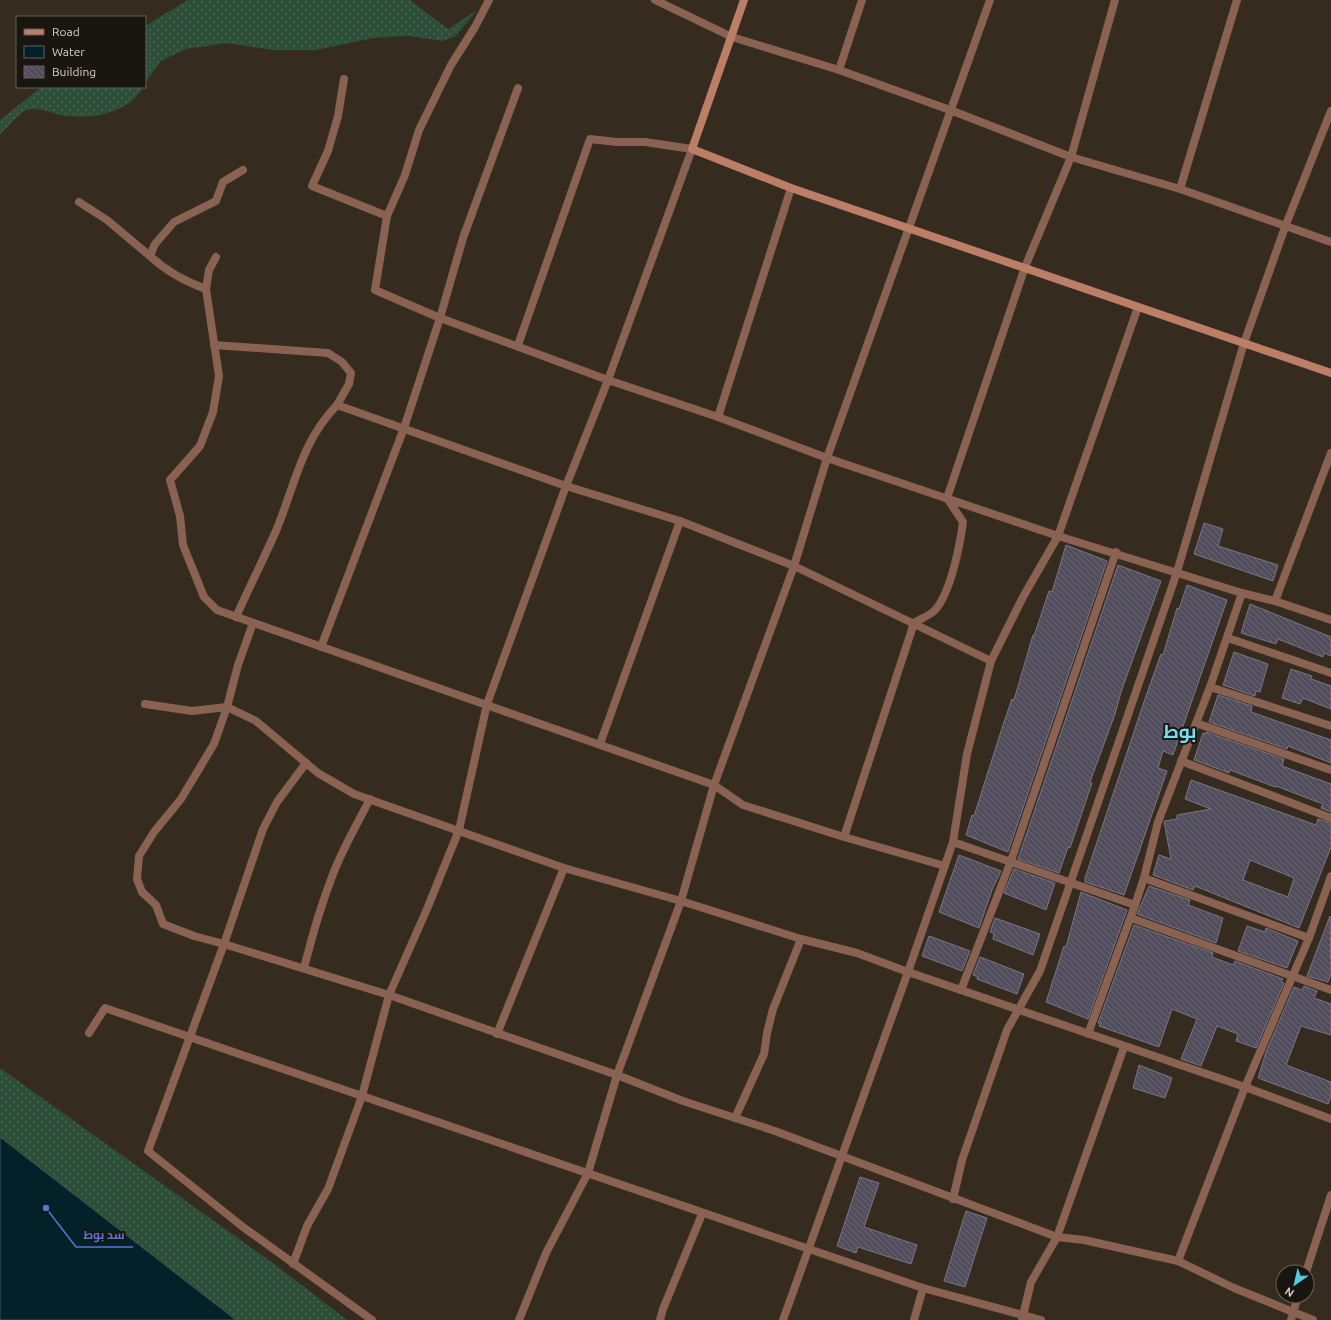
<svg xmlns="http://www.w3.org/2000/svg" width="1331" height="1320" viewBox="0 0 1331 1320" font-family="Ubuntu,Cairo,sans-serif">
<defs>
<pattern id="grass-dots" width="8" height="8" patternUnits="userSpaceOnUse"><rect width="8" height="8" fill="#2d4e38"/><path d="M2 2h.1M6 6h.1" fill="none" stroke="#4b6753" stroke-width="1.8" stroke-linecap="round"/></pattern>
<pattern id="building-back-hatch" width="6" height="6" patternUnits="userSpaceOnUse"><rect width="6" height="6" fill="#524d5c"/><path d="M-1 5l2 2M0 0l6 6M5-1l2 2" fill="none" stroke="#6a6672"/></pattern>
</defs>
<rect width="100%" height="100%" fill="#352b1f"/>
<!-- grass -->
<g fill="url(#grass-dots)">
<polygon points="188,0 410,0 448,29 477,10 456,36 442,41 409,36 373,38 316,50 273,50 226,43 186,49 161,61 145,83 145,26"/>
<path d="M41,87h102c-14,26 -49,32 -76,29 -13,-1 -26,-10 -40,-6 -7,2 -21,19 -27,25v-15z"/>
<polygon points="0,1068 277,1266 347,1320 236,1320 0,1137"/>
</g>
<!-- water -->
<polygon fill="#022129" stroke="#42565a" points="0,1137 236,1320 0,1320"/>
<!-- building -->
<g fill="url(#building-back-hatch)" stroke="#7b7585" fill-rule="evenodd">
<polygon points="1204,523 1223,529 1218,546 1278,565 1273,581 1194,554"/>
<polygon points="1066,545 1107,561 1008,852 966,835 972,815 974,816 1004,722 1012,699 1014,700 1033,635 1034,636 1049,591 1052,592"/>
<polygon points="1118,565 1161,581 1121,692 1115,714 1090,782 1092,783 1070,848 1068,847 1059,873 1018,859"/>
<polygon points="1187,585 1227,600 1173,755 1163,751 1158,768 1167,771 1124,895 1085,882 1085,878 1146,696 1161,654 1163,655 1177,608 1179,609"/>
<polygon points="1250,604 1331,637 1331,656 1324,653 1323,657 1278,639 1276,644 1241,633"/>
<polygon points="1234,652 1268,664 1260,692 1256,691 1255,696 1223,685"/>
<polygon points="1291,669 1312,676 1311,679 1331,686 1331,709 1303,698 1300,704 1282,698"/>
<polygon points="1218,695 1252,706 1251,712 1331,740 1331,763 1288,746 1287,749 1209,722"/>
<polygon points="1206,732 1284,759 1282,766 1331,784 1331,812 1321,808 1323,804 1276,786 1275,787 1230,770 1229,773 1194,760 1203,733 1206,734"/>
<path d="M1191,780l125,45 2,-6 13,4v24l-32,81 -104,-42 -2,4 -40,-15 6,-20 12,4 -7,-38 13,-2v-4l34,-6 -26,-10zM1250,860l44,18 -6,19 -45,-17z"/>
<polygon points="959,855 1001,871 992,890 979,928 939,912"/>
<polygon points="1014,869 1055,883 1046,910 1004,893"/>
<polygon points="1149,886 1190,900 1188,905 1223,918 1216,943 1137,914"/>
<polygon points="1081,892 1127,910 1088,1019 1046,1002 1064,946 1066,947"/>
<polygon points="1330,916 1331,974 1328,982 1307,976"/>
<polygon points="995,918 1040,934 1033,955 993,939 994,933 990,932"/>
<polygon points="1134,925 1213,953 1212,957 1233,965 1235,961 1283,979 1281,982 1284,983 1256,1048 1236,1041 1238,1034 1217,1026 1201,1066 1181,1059 1197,1019 1172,1009 1159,1047 1099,1026 1100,1023 1098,1023"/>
<polygon points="1247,926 1265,932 1266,928 1298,941 1287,968 1238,951"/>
<polygon points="929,936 970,951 962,971 922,956"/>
<polygon points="980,957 1024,974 1017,994 977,979 978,977 973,975"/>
<polygon points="1304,986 1317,991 1314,998 1331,1004 1331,1035 1301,1026 1286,1065 1331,1082 1331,1096 1328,1104 1258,1078 1266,1052 1294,987 1302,990"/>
<polygon points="1139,1065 1172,1078 1165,1098 1133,1088"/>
<polygon points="860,1177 879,1183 864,1227 917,1245 911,1264 858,1247 856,1253 837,1246"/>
<polygon points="966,1211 987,1218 965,1287 944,1281"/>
</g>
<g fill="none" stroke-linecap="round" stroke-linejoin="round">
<!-- street -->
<g stroke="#896252" stroke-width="8">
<polyline points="655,0 732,37 839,70 950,110 1071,157 1180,189 1331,242"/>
<polyline points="839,70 862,0"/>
<polyline points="344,79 338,116 328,151 312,186 387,216"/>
<polyline points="1180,189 1237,0"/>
<polyline points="79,202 107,220 150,256"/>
<polyline points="216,257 209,270 206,289 219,376 213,412 200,446 170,480 180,516 183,545 204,597 217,610 714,785 743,805 844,837 945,866"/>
<path d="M206,289c-22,-8 -39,-17 -56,-33l5,-12 19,-22 42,-21 7,-19 20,-12"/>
<polyline points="1138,307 1058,536 1242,593 1275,601 1331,620"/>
<polyline points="214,345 328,353 342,362 351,373 349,384 337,405"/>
<polyline points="518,345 590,139 617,142 645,142 692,149 608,380 718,417 827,458 1058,536 1023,597 991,661 967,754 953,842 908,972 1245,1087 1331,1119"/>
<polyline points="718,417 791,188"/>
<polyline points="1275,601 1331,453"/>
<path d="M236,617c13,-29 27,-57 40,-86 19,-46 25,-89 61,-126l229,81 114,35 114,45 197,95"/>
<polyline points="253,623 238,665 227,707 214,744 181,799 154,832 139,856 137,879 142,892 156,905 163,924 194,936 224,944 389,995 617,1075 683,1101 775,1131 1057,1237 1084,1240 1178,1261 1234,1288 1313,1320"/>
<polyline points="1228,638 1331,673"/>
<polyline points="321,647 404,428 440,318 463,238 518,88"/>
<polyline points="1210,687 1331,726"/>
<polyline points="145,704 192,711 227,707 256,721 318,773 354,794 564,868 681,901 801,939 857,953 908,972 783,1320"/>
<polyline points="1196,723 1331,770"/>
<polyline points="600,744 680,521"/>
<polyline points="1181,761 1331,818"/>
<polyline points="306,763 277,802 263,829 224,944 148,1151 243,1227 372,1320"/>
<path d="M844,837l70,-214c6,-4 14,-7 19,-11 17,-15 27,-67 30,-90l-16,-24 78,-231 46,-110 44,-157"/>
<polyline points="953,842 1135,905"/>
<polyline points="1144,878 1309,938"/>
<polyline points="1131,918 1331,990"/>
<path d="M304,968c8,-32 17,-63 29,-94 10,-26 24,-50 37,-75"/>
<polyline points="961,990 1011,861 1116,552"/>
<polyline points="89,1033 105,1008 923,1288 1041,1320"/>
<polyline points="497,1034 564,868"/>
<polyline points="1088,1034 1135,905 1144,878 1158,822 1210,687 1242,593"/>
<polyline points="735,1118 764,1054 767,1033 773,1009 801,939"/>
<polyline points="953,1199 962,1160 1007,1030 1040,971 1070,884 1177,572 1244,343 1285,227 1331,111"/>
<polyline points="1178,1261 1245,1087 1309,938 1331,876"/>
<polyline points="293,1264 307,1226 328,1189 362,1096 389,995 427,909 459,830 487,704 566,486 608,380 440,318 375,290 387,216 405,175 419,130 451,65 475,27 489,0"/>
<polyline points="1306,1272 1331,1195"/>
<polyline points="519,1320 546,1253 588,1173 617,1075 681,901 714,785 794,566 827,458 990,0"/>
<polyline points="660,1320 663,1309 702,1214"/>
<polyline points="914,1320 923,1288"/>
<polyline points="1022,1320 1031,1282 1057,1237 1124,1047"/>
<polyline points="1291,1320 1298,1296"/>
</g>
<!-- secondary -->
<polyline stroke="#bc7e66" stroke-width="8" points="744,0 692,149 791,188 1331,373"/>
</g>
<g text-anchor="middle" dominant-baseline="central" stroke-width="4" stroke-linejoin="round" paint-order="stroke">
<!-- town labels -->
<g font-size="19" font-weight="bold" fill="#77def2" stroke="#19150f">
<text x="1180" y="731">بوط</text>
</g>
</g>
<!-- callouts -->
<path fill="none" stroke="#5576d4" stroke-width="1.5" d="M46 1208L76 1247H133"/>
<circle fill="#5576d4" stroke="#19150f" stroke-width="1.5" cx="46" cy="1208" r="4"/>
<g font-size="12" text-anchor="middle" font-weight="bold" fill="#5576d4" stroke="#19150f" stroke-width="4" stroke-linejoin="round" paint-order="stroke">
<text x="104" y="1239">سد بوط</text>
</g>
<!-- legend -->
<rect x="16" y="16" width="130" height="72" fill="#19150f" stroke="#65615a"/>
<rect x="24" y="29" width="20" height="6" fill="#bc7e66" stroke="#65615a"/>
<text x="52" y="36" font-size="12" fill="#d8d2cb">Road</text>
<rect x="24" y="46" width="20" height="12" fill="#022129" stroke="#65615a"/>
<text x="52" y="56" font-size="12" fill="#d8d2cb">Water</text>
<rect x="24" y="66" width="20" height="12" fill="url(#building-back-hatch)" stroke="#65615a"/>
<text x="52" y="76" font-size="12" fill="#d8d2cb">Building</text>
<!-- north arrow -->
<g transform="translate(1295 1284) rotate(214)"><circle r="19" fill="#19150f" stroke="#65615a"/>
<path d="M0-3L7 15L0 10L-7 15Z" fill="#55cadf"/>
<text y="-6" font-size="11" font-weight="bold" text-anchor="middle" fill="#d8d2cb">N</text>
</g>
</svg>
